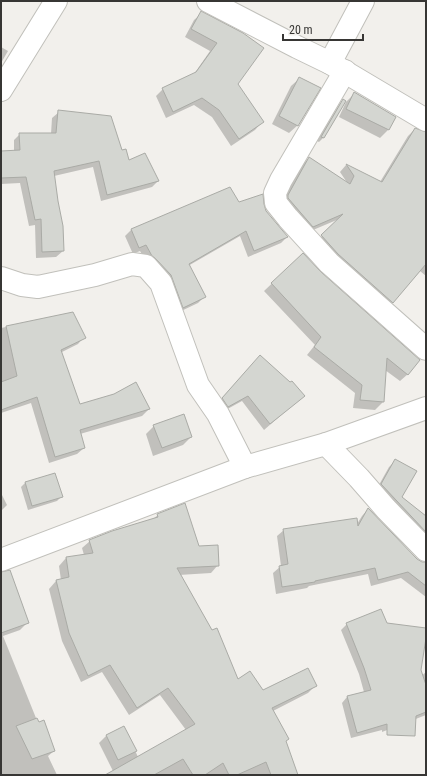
<svg xmlns="http://www.w3.org/2000/svg" width="427" height="776" viewBox="0 0 427 776" font-family="'Roboto Condensed',sans-serif">
<rect width="100%" height="100%" fill="#f2f0ec"/>
<!-- shadow -->
<g fill="#0003">
<polygon points="202,13 242,34 237,84 262,122 255,130 231,146 212,117 194,105 166,118 156,96 163,89 194,74 210,51 185,37 194,20"/>
<polygon points="1,47 8,51 1,63"/>
<polygon points="300,78 298,125 289,133 272,124 291,86"/>
<polygon points="355,93 395,117 388,130 380,138 339,117 346,102"/>
<polygon points="343,100 345,101 323,138 319,142 317,141 339,105"/>
<polygon points="59,112 121,151 129,162 158,181 152,187 101,201 93,167 54,176 63,251 56,257 36,258 35,225 29,226 20,183 1,184 1,152 14,151 14,140 20,134 51,134 52,118"/>
<polygon points="415,129 426,133 426,276 420,271 386,309 315,243 339,219 306,233 282,205 286,194 302,165 309,158 348,184 340,172 346,165 380,182 408,136"/>
<polygon points="238,203 265,211 287,237 281,243 248,257 240,236 188,266 204,297 198,303 177,313 140,251 133,254 125,236 131,230"/>
<polygon points="303,254 408,374 400,381 385,370 383,402 375,410 353,408 355,393 307,355 315,345 264,291"/>
<polygon points="73,313 84,337 78,344 60,353 79,405 149,409 142,416 80,434 84,448 77,454 49,463 31,403 1,413 1,328"/>
<polygon points="254,362 303,396 264,430 242,401 222,412 217,404"/>
<polygon points="154,426 191,437 183,445 153,456 146,434"/>
<polygon points="396,460 401,497 426,517 426,545 375,492 389,467"/>
<polygon points="25,483 61,497 57,501 28,510 21,487"/>
<polygon points="1,495 2,495 7,505 1,511"/>
<polygon points="368,509 416,560 423,563 426,563 426,597 401,578 371,586 368,574 309,586 307,588 276,594 273,573 281,566 277,536 284,530 357,524 362,516"/>
<polygon points="158,515 218,565 211,573 179,575 238,680 262,692 315,686 308,693 273,711 297,775 115,775 99,743 107,735 124,727 138,757 186,730 160,695 129,715 102,672 81,682 62,641 49,589 56,581 61,580 59,566 66,558 84,555 82,548 90,541 153,519"/>
<polygon points="1,578 28,622 20,630 3,636 38,723 54,751 48,756 57,775 1,775"/>
<polygon points="347,624 386,624 426,629 419,678 426,672 426,715 382,732 382,730 351,738 342,703 347,697 364,692 359,674 341,630"/>
</g>
<!-- building -->
<g fill="#d4d6d1" stroke="#aaaba6">
<polygon points="201,11 243,33 264,48 238,84 264,122 239,139 219,110 202,98 173,112 162,88 196,72 217,43 191,29"/>
<polygon points="299,77 321,88 298,126 279,116"/>
<polygon points="354,92 396,117 389,130 346,109"/>
<polygon points="343,99 346,101 324,138 321,137"/>
<polygon points="58,110 111,116 122,150 126,149 129,160 145,153 159,181 107,195 99,161 54,171 58,201 63,226 64,251 42,252 41,219 35,220 26,177 1,178 1,151 20,150 19,133 56,133"/>
<polygon points="415,128 426,132 426,264 393,303 338,254 321,235 343,214 313,227 288,198 288,195 309,157 350,184 354,176 346,164 382,182"/>
<polygon points="230,187 239,202 263,194 264,204 266,211 288,237 254,251 246,231 189,264 206,297 183,308 171,275 155,258 152,256 146,245 139,248 131,229"/>
<polygon points="303,253 321,272 420,360 408,375 387,358 384,402 360,400 362,385 314,347 321,337 271,283"/>
<polygon points="73,312 86,338 61,350 80,404 114,394 136,382 150,409 80,430 85,448 55,457 37,397 1,410 1,382 17,376 6,326"/>
<polygon points="260,355 290,382 292,381 305,396 270,424 248,396 228,407 222,398"/>
<polygon points="184,414 192,437 162,448 153,425"/>
<polygon points="395,459 417,471 402,497 426,516 426,532 381,484"/>
<polygon points="55,473 63,497 32,506 25,482"/>
<polygon points="185,503 199,546 218,545 219,566 177,568 212,630 217,628 238,679 250,671 263,690 308,668 317,686 272,708 289,739 286,741 298,775 271,775 266,762 237,775 229,775 223,763 205,775 193,775 183,759 154,775 105,775 195,724 168,688 137,708 110,665 88,676 69,633 56,580 69,577 66,557 93,553 89,540 112,531 158,517 157,514"/>
<polygon points="368,508 417,559 422,562 426,562 426,586 408,572 378,580 375,568 315,581 315,582 282,587 279,566 288,564 283,529 357,518 358,526"/>
<polygon points="10,570 29,623 1,633 1,572"/>
<polygon points="381,609 387,623 426,628 426,638 421,670 426,685 426,712 416,716 415,736 387,735 387,724 357,733 347,696 371,690 364,668 346,623"/>
<polygon points="37,718 39,722 44,720 55,751 32,759 16,726"/>
<polygon points="124,726 137,751 118,760 106,735"/>
</g>
<g fill="none" stroke-linecap="round" stroke-linejoin="round">
<!-- minor casing -->
<g stroke="#c1c0bb" stroke-width="24">
<g id="minor">
<polyline points="208,1 297,47 330,63 426,120"/>
<polyline points="330,63 363,1"/>
<polyline points="345,71 281,180 275,193 276,203 288,218 329,263 426,349"/>
<polyline points="1,90 56,1"/>
<polyline points="1,278 22,285 38,287 95,275 132,264 146,266 161,283 198,385 218,414 245,467"/>
<polyline points="326,444 359,478 386,509 426,550"/>
<polyline points="1,560 245,467 326,444 426,408"/>
</g>
</g>
<!-- minor -->
<use href="#minor" stroke="#fff" stroke-width="22"/>
</g>
<!-- border -->
<rect width="427" height="776" fill="none" stroke="#373634" stroke-width="4"/>
<!-- scale -->
<path d="M283 34v6h80v-6" fill="none" stroke="#373634" stroke-width="2"/>
<text x="289" y="34" font-size="12" fill="#373634" stroke="#f2f0ec" stroke-width="3" paint-order="stroke">20 m</text>
</svg>
